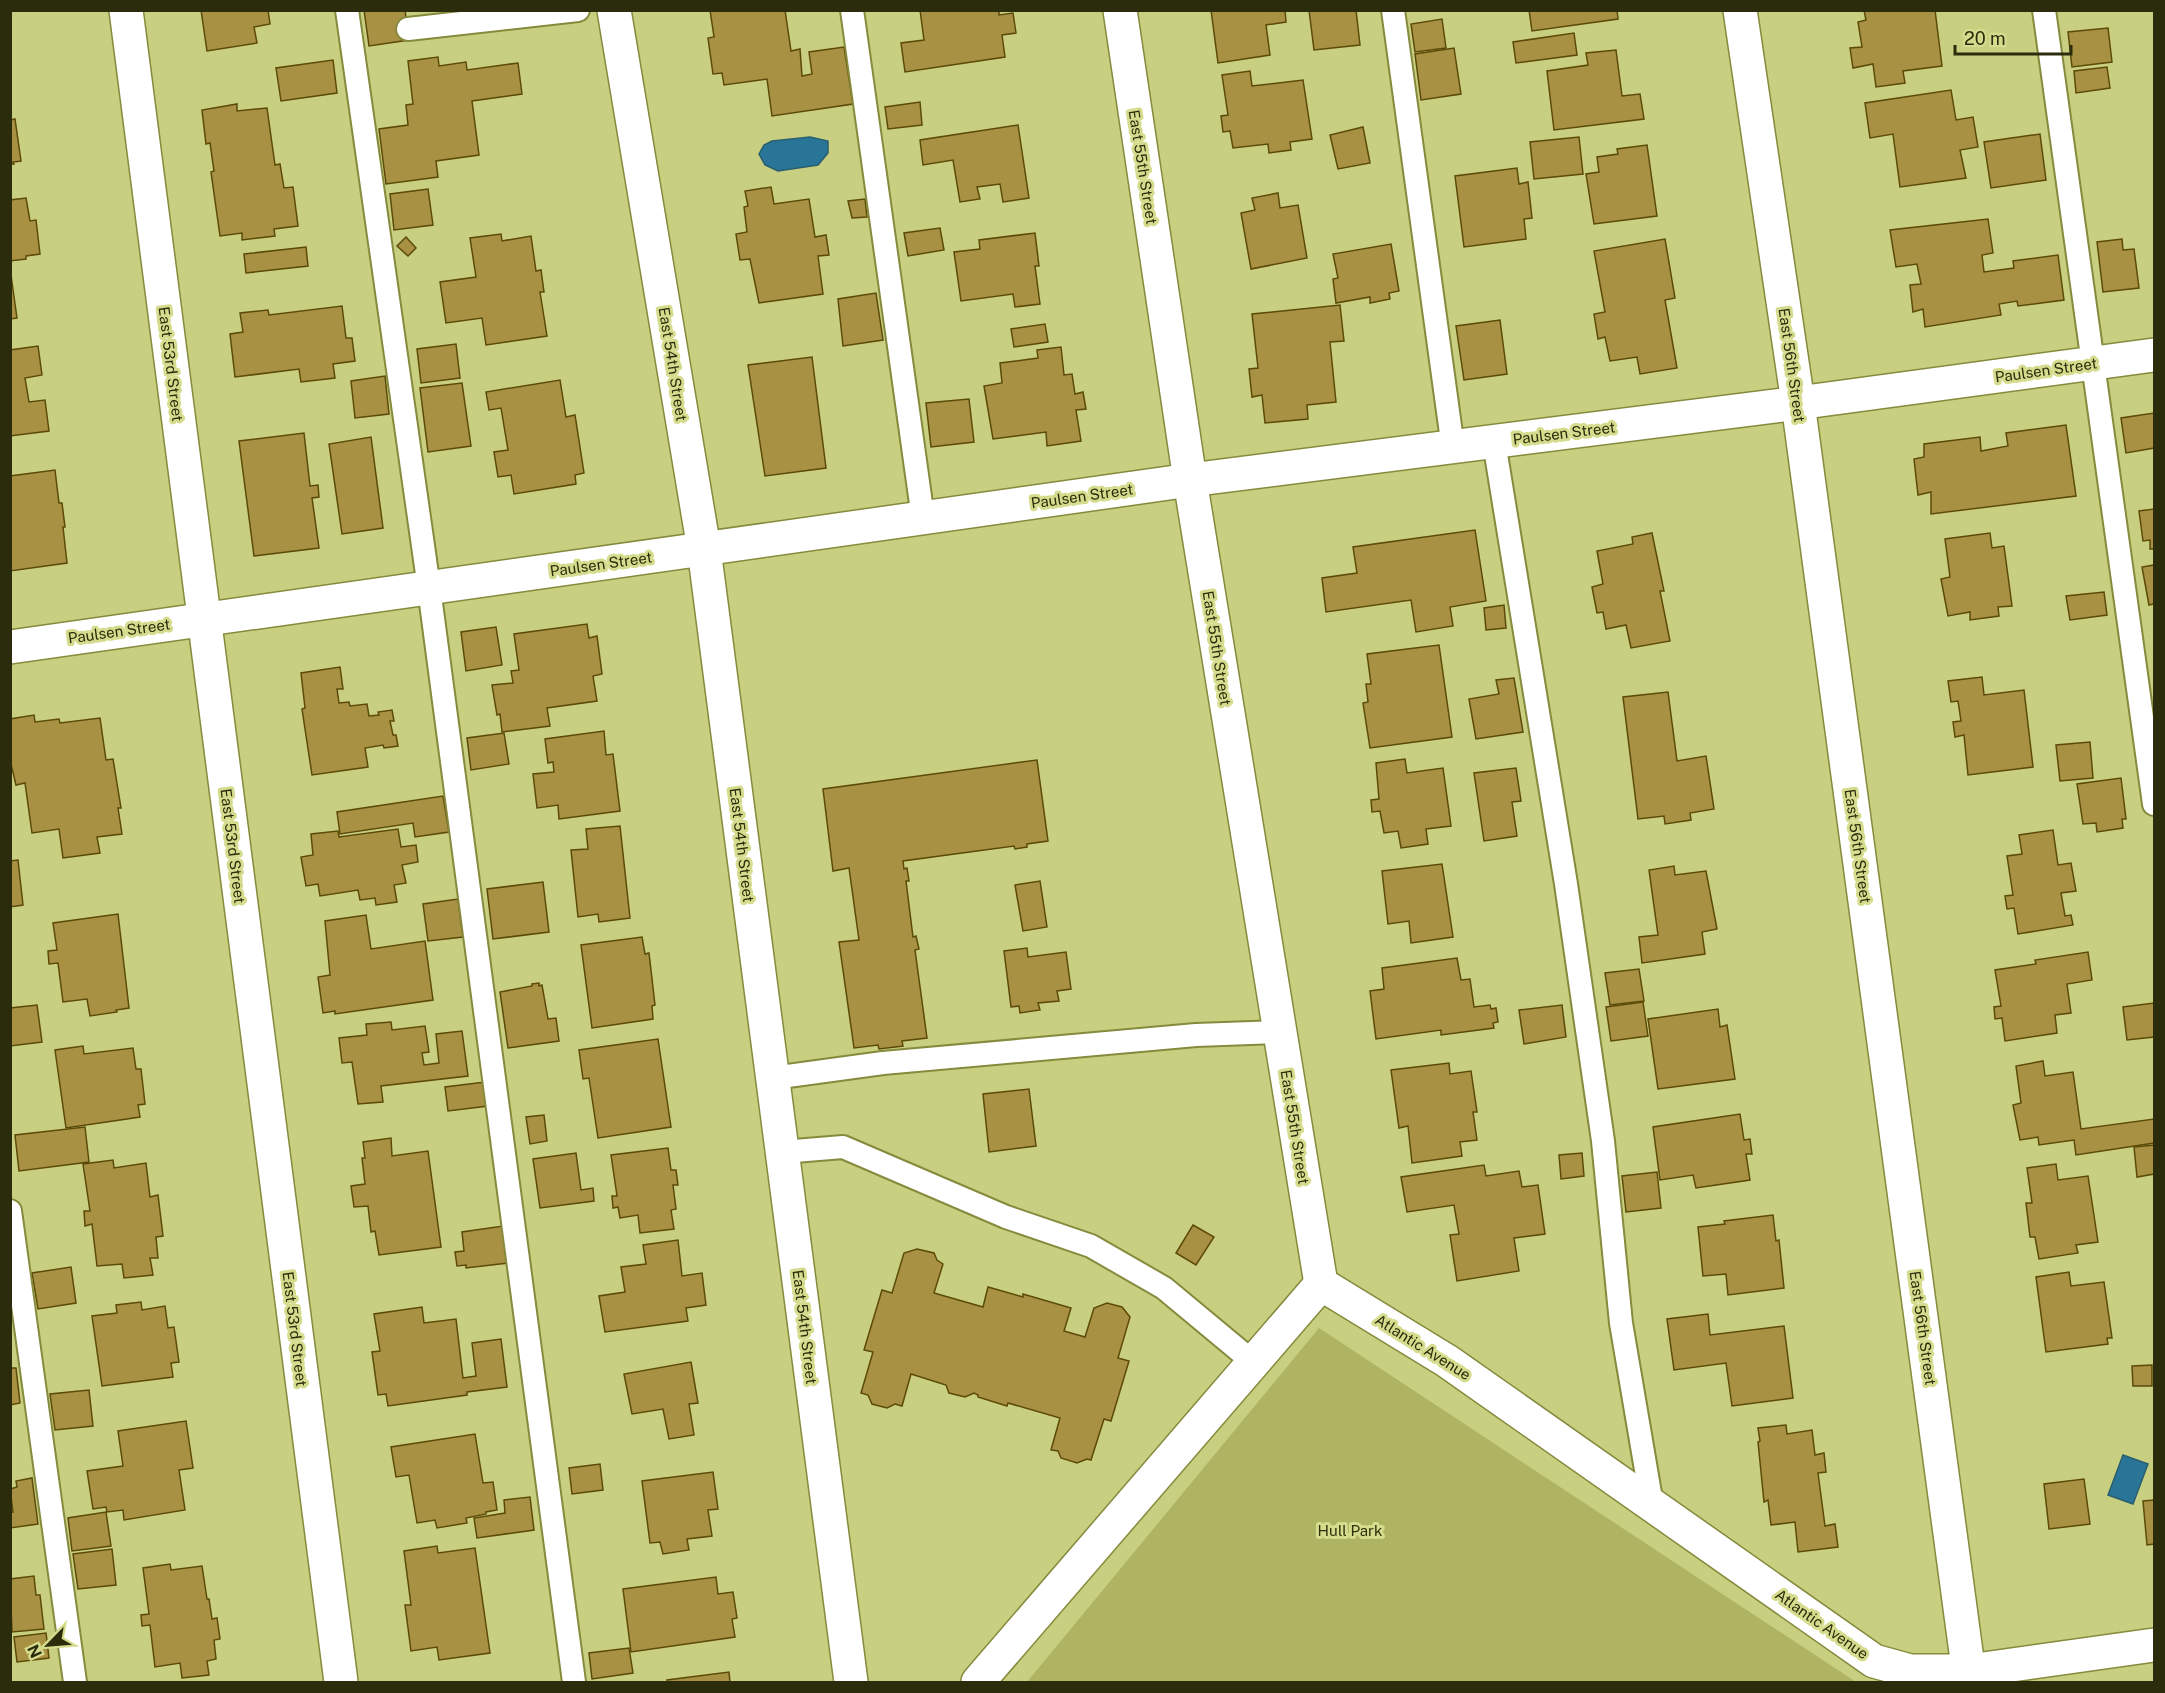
<svg xmlns="http://www.w3.org/2000/svg" width="2165" height="1693" viewBox="0 0 2165 1693" font-family="'Public Sans',sans-serif">
<rect width="100%" height="100%" fill="#c9cf80"/>
<!-- green -->
<polygon fill="#aeb461" points="1319,1328 1856,1682 1027,1682"/>
<!-- water -->
<g fill="#297598" stroke="#295f6e" stroke-width="1.5">
<polygon points="810,137 828,141 828,153 818,165 778,171 765,165 759,154 764,145 772,141"/>
<polygon points="2123,1455 2148,1464 2133,1504 2108,1495"/>
</g>
<!-- building -->
<g fill="#a99144" stroke="#5c4a08" stroke-width="1.5">
<polygon points="201,10 268,10 270,24 254,27 257,43 207,51"/>
<polygon points="364,10 405,10 409,40 369,46"/>
<polygon points="710,10 785,10 791,51 800,49 802,76 812,74 809,52 844,47 853,104 772,116 767,79 724,85 722,73 713,74 708,38 714,37"/>
<polygon points="920,10 999,10 999,15 1013,13 1016,33 1002,35 1005,57 905,72 901,43 924,40"/>
<polygon points="1211,10 1285,10 1286,22 1266,25 1270,55 1218,63"/>
<polygon points="1309,10 1356,10 1360,45 1314,50"/>
<polygon points="1529,10 1617,10 1618,19 1532,31"/>
<polygon points="1864,10 1935,10 1942,66 1903,71 1905,83 1876,87 1873,64 1853,68 1850,48 1862,47 1858,22 1866,20"/>
<polygon points="1442,19 1446,48 1415,52 1411,24"/>
<polygon points="2108,28 2112,62 2072,67 2068,32"/>
<polygon points="1574,33 1577,55 1516,63 1513,42"/>
<polygon points="1454,48 1461,94 1421,100 1415,54"/>
<polygon points="1616,50 1622,96 1640,94 1644,119 1554,130 1547,71 1588,65 1586,53"/>
<polygon points="438,57 439,66 466,62 467,70 518,63 522,94 472,101 479,155 436,161 438,177 386,184 379,129 408,125 406,105 413,104 408,61"/>
<polygon points="333,60 337,93 281,101 276,68"/>
<polygon points="2107,67 2110,88 2076,93 2074,71"/>
<polygon points="1250,71 1252,86 1303,80 1312,139 1290,142 1291,150 1269,153 1268,144 1233,148 1230,131 1223,132 1221,116 1228,115 1222,75"/>
<polygon points="1951,90 1956,120 1973,117 1978,147 1960,150 1966,178 1900,187 1893,134 1870,138 1865,103"/>
<polygon points="920,102 922,125 888,129 885,107"/>
<polygon points="237,104 237,111 267,108 275,165 280,164 284,188 293,187 298,226 274,229 275,236 242,240 242,233 220,236 211,172 214,171 210,143 206,144 202,110"/>
<polygon points="15,119 21,161 13,162 14,164 10,164 10,120"/>
<polygon points="1018,125 1029,198 1003,202 1000,184 977,187 980,199 960,202 953,160 923,165 920,140"/>
<polygon points="1363,127 1370,163 1338,169 1330,135"/>
<polygon points="2040,134 2046,180 1991,188 1984,142"/>
<polygon points="1579,137 1583,174 1534,179 1530,142"/>
<polygon points="1647,145 1657,216 1594,224 1586,174 1599,172 1597,157 1618,154 1617,149"/>
<polygon points="1517,168 1519,184 1528,182 1532,218 1524,219 1526,239 1464,247 1455,176"/>
<polygon points="771,187 774,204 809,199 815,237 826,235 829,255 818,256 823,294 759,303 750,259 740,260 736,234 747,232 744,207 748,206 745,191"/>
<polygon points="428,189 433,225 394,230 390,194"/>
<polygon points="1278,193 1280,208 1298,205 1307,258 1251,269 1241,213 1255,210 1252,198"/>
<polygon points="26,198 30,221 36,220 40,254 26,256 26,259 10,261 10,200"/>
<polygon points="865,199 867,217 852,218 848,201"/>
<polygon points="1988,219 1993,253 1982,255 1984,272 2014,268 2013,261 2058,255 2064,300 2018,306 2017,301 1999,304 2001,315 1925,327 1923,309 1913,312 1910,285 1921,284 1917,264 1896,267 1890,230"/>
<polygon points="940,228 944,250 908,256 904,233"/>
<polygon points="1035,233 1039,266 1035,266 1040,304 1015,307 1013,294 961,301 954,252 980,249 979,240"/>
<polygon points="501,234 502,241 531,236 536,271 541,270 544,292 540,292 547,336 486,345 482,318 446,323 440,282 476,277 470,238"/>
<polygon points="406,237 416,248 408,256 397,246"/>
<polygon points="1665,239 1675,298 1665,300 1677,368 1640,374 1637,357 1610,361 1605,337 1598,339 1594,314 1605,312 1594,251"/>
<polygon points="2122,239 2123,250 2134,249 2139,288 2103,292 2097,242"/>
<polygon points="1391,244 1399,291 1389,293 1390,299 1370,303 1370,297 1336,303 1333,279 1338,278 1333,254"/>
<polygon points="306,247 308,266 246,273 244,254"/>
<polygon points="10,268 17,318 10,319"/>
<polygon points="876,293 883,340 843,346 838,299"/>
<polygon points="1340,305 1344,341 1330,342 1336,402 1307,405 1308,419 1265,423 1262,395 1252,397 1249,369 1258,368 1252,314"/>
<polygon points="342,306 346,338 352,338 355,361 333,364 335,378 301,382 299,369 235,377 230,334 243,332 240,313 268,310 269,315"/>
<polygon points="1500,320 1507,374 1464,380 1456,326"/>
<polygon points="1045,324 1048,342 1014,347 1011,329"/>
<polygon points="456,344 460,378 421,383 417,349"/>
<polygon points="38,346 42,375 25,378 29,402 45,400 49,431 10,436 10,350"/>
<polygon points="1061,347 1064,375 1072,374 1075,394 1083,392 1086,409 1076,410 1081,441 1047,446 1046,432 993,439 984,386 1002,383 1000,363 1038,358 1037,350"/>
<polygon points="812,357 826,468 765,476 748,365"/>
<polygon points="385,376 389,414 355,418 351,381"/>
<polygon points="560,380 566,417 575,415 584,473 575,475 576,484 514,494 511,475 498,477 494,452 508,450 501,408 489,410 486,392"/>
<polygon points="462,383 471,446 428,452 420,388"/>
<polygon points="969,399 974,442 931,447 926,403"/>
<polygon points="2154,413 2154,448 2126,453 2121,418"/>
<polygon points="2066,425 2076,496 1931,514 1931,492 1918,495 1914,459 1924,457 1924,444 1980,437 1981,451 2008,446 2006,433"/>
<polygon points="304,433 310,486 318,485 319,497 312,498 319,548 254,556 239,441"/>
<polygon points="371,437 383,528 342,534 329,444"/>
<polygon points="55,470 59,503 62,503 65,527 63,527 67,563 10,571 10,476"/>
<polygon points="2154,509 2154,549 2150,549 2150,540 2143,541 2139,511"/>
<polygon points="1475,530 1486,601 1450,607 1453,626 1416,632 1411,600 1326,612 1322,578 1357,573 1353,547"/>
<polygon points="1652,533 1664,591 1660,591 1670,641 1631,648 1626,625 1606,629 1603,612 1597,613 1592,587 1603,584 1597,551 1633,544 1632,537"/>
<polygon points="1990,533 1992,548 2004,546 2012,606 1998,607 1999,616 1970,620 1970,612 1948,616 1941,579 1950,577 1945,539"/>
<polygon points="2154,565 2154,604 2149,605 2142,567"/>
<polygon points="2104,592 2107,615 2070,620 2066,596"/>
<polygon points="1504,605 1506,628 1486,630 1484,608"/>
<polygon points="587,624 589,638 597,636 602,674 593,676 597,701 547,708 550,726 502,732 500,714 497,715 492,685 513,683 511,671 519,670 514,634"/>
<polygon points="496,627 502,665 466,671 461,632"/>
<polygon points="1439,645 1452,737 1370,748 1363,703 1368,702 1366,684 1371,684 1367,654"/>
<polygon points="340,667 343,689 337,689 339,703 349,702 350,706 367,704 369,716 379,715 378,712 392,710 394,721 390,721 393,735 396,735 398,746 384,748 383,745 365,748 368,767 312,775 302,709 305,708 301,673"/>
<polygon points="1982,677 1984,695 2024,690 2033,767 1968,775 1964,735 1955,737 1953,722 1961,721 1958,701 1951,702 1948,681"/>
<polygon points="1514,678 1523,732 1476,739 1469,699 1499,694 1496,680"/>
<polygon points="1668,692 1677,761 1706,756 1714,809 1690,813 1691,820 1665,824 1664,816 1638,819 1623,697"/>
<polygon points="34,715 35,722 59,719 60,723 100,718 106,760 113,759 121,808 118,808 122,834 97,837 100,853 63,858 59,829 32,833 25,783 16,785 10,760 10,719"/>
<polygon points="604,731 606,755 613,754 620,811 559,819 558,805 537,808 533,774 554,772 553,762 548,763 545,739"/>
<polygon points="504,733 509,764 471,770 467,738"/>
<polygon points="2090,742 2093,778 2060,781 2056,745"/>
<polygon points="1405,759 1407,773 1443,768 1451,826 1426,829 1428,844 1401,848 1398,831 1384,833 1380,811 1372,812 1371,800 1379,799 1376,763"/>
<polygon points="1037,760 1048,841 1027,844 1027,847 1015,849 1014,846 903,861 904,869 907,868 909,881 906,881 913,937 916,936 919,949 915,950 927,1038 902,1041 903,1046 879,1049 878,1045 854,1048 839,942 859,940 849,868 833,871 823,789"/>
<polygon points="1516,768 1521,801 1512,802 1517,836 1484,841 1474,773"/>
<polygon points="2121,778 2126,819 2122,819 2123,828 2097,832 2096,823 2083,824 2077,784"/>
<polygon points="443,796 449,832 415,837 413,823 340,834 337,812"/>
<polygon points="620,826 630,918 599,922 598,914 578,917 571,850 588,849 586,829"/>
<polygon points="398,829 401,847 416,845 418,862 402,865 406,883 394,885 397,902 376,905 375,898 360,900 358,890 320,896 318,884 306,886 301,857 313,855 311,834 338,831 339,837"/>
<polygon points="2053,830 2058,865 2071,863 2076,891 2061,893 2065,916 2071,915 2073,925 2018,934 2014,908 2007,909 2005,896 2013,895 2007,856 2022,854 2019,835"/>
<polygon points="18,860 23,905 10,907 10,861"/>
<polygon points="1442,864 1453,937 1411,943 1409,921 1388,924 1382,871"/>
<polygon points="1674,866 1675,875 1706,871 1717,929 1702,932 1705,954 1642,963 1639,937 1658,935 1649,870"/>
<polygon points="1040,881 1047,927 1023,931 1015,885"/>
<polygon points="543,882 549,932 493,939 487,889"/>
<polygon points="458,899 463,937 428,941 423,904"/>
<polygon points="118,914 129,1008 116,1010 117,1012 90,1016 87,999 63,1002 58,963 49,964 48,951 57,950 53,923"/>
<polygon points="366,915 371,949 425,941 433,1000 335,1014 335,1011 323,1013 318,977 330,975 325,921"/>
<polygon points="642,937 645,954 649,953 655,1005 652,1006 653,1019 592,1028 581,945"/>
<polygon points="1027,948 1028,957 1066,952 1071,989 1057,991 1059,1001 1038,1003 1040,1010 1020,1013 1019,1006 1011,1007 1004,951"/>
<polygon points="2088,952 2092,980 2067,984 2071,1013 2055,1015 2057,1033 2005,1041 2002,1018 1995,1019 1994,1007 2001,1006 1995,970 2036,964 2035,960"/>
<polygon points="1457,958 1461,980 1470,979 1474,1007 1490,1005 1491,1009 1496,1008 1498,1022 1493,1023 1494,1028 1441,1035 1441,1030 1376,1039 1370,991 1384,989 1382,968"/>
<polygon points="1639,969 1644,1001 1610,1005 1605,973"/>
<polygon points="539,983 539,986 542,985 548,1019 556,1018 559,1041 508,1048 500,992 532,986 532,984"/>
<polygon points="1643,1002 1648,1036 1611,1041 1606,1007"/>
<polygon points="2154,1003 2154,1037 2127,1040 2123,1007"/>
<polygon points="37,1005 42,1042 10,1046 10,1008"/>
<polygon points="1562,1005 1566,1037 1524,1044 1519,1010"/>
<polygon points="1718,1009 1720,1027 1727,1025 1735,1079 1658,1089 1648,1019"/>
<polygon points="391,1022 392,1030 425,1026 429,1052 422,1053 424,1065 439,1063 436,1034 462,1031 468,1076 381,1086 383,1102 358,1104 352,1062 342,1063 339,1038 367,1035 366,1024"/>
<polygon points="658,1039 671,1127 598,1138 589,1078 583,1079 579,1050"/>
<polygon points="83,1046 84,1054 133,1048 136,1069 141,1069 145,1104 138,1105 140,1117 66,1128 55,1050"/>
<polygon points="2043,1061 2045,1076 2073,1072 2081,1129 2154,1119 2154,1143 2076,1155 2074,1140 2039,1145 2038,1137 2020,1140 2013,1105 2021,1103 2016,1066"/>
<polygon points="1449,1063 1450,1074 1471,1071 1477,1112 1473,1112 1477,1140 1460,1142 1462,1156 1412,1163 1408,1126 1399,1128 1391,1070"/>
<polygon points="485,1082 488,1106 448,1111 445,1087"/>
<polygon points="1029,1089 1036,1146 989,1152 983,1094"/>
<polygon points="1740,1114 1744,1140 1750,1139 1752,1154 1746,1154 1750,1180 1696,1188 1693,1175 1660,1180 1653,1127"/>
<polygon points="544,1115 547,1141 530,1144 526,1117"/>
<polygon points="85,1127 89,1162 19,1171 15,1135"/>
<polygon points="391,1138 392,1156 428,1151 441,1247 379,1255 375,1231 371,1232 368,1206 354,1207 351,1186 365,1184 362,1158 365,1158 363,1142"/>
<polygon points="2154,1145 2154,1174 2137,1177 2134,1147"/>
<polygon points="668,1148 671,1170 676,1170 678,1185 673,1185 676,1209 671,1210 674,1229 640,1233 638,1215 620,1218 618,1207 613,1208 612,1196 617,1196 611,1155"/>
<polygon points="576,1153 581,1190 593,1188 594,1201 540,1208 533,1159"/>
<polygon points="1582,1153 1584,1176 1561,1179 1559,1155"/>
<polygon points="113,1160 114,1168 146,1163 150,1197 158,1195 163,1236 156,1237 158,1258 150,1258 153,1275 124,1278 122,1264 97,1266 92,1224 85,1226 84,1211 90,1211 83,1164"/>
<polygon points="2056,1164 2058,1180 2088,1176 2098,1242 2076,1245 2078,1253 2039,1259 2035,1237 2030,1237 2026,1203 2032,1203 2027,1168"/>
<polygon points="1484,1165 1486,1176 1519,1171 1522,1187 1538,1185 1545,1234 1514,1238 1519,1271 1457,1281 1450,1235 1459,1234 1454,1205 1407,1212 1401,1177"/>
<polygon points="1657,1172 1661,1208 1626,1212 1622,1176"/>
<polygon points="1773,1215 1776,1241 1779,1240 1784,1288 1728,1295 1726,1274 1703,1276 1698,1227 1725,1224 1724,1221"/>
<polygon points="1193,1225 1214,1237 1196,1265 1176,1253"/>
<polygon points="503,1226 508,1263 466,1268 466,1265 457,1266 455,1252 464,1251 462,1232"/>
<polygon points="678,1240 682,1276 702,1273 706,1305 686,1308 688,1321 605,1332 599,1296 625,1292 621,1267 646,1264 643,1245"/>
<polygon points="917,1249 934,1253 937,1260 943,1264 934,1293 983,1307 988,1287 1023,1297 1023,1294 1071,1308 1064,1331 1085,1337 1094,1308 1107,1303 1122,1307 1130,1317 1118,1358 1129,1361 1111,1421 1104,1419 1091,1460 1087,1459 1077,1463 1061,1458 1058,1451 1051,1450 1060,1418 1008,1403 1007,1406 978,1397 978,1395 974,1393 965,1397 949,1393 946,1385 911,1374 902,1406 895,1404 887,1408 872,1404 868,1395 861,1393 873,1352 864,1350 882,1290 892,1293 904,1253"/>
<polygon points="71,1267 76,1303 38,1309 32,1273"/>
<polygon points="2069,1272 2071,1286 2104,1282 2112,1338 2107,1338 2108,1344 2046,1352 2036,1277"/>
<polygon points="141,1302 142,1310 165,1306 168,1328 174,1327 179,1362 171,1363 173,1377 102,1386 92,1316 117,1313 116,1305"/>
<polygon points="422,1307 424,1323 456,1319 463,1378 476,1376 472,1343 501,1339 507,1387 467,1392 467,1395 388,1406 386,1394 378,1395 372,1352 380,1351 374,1314"/>
<polygon points="1708,1314 1710,1335 1784,1326 1793,1398 1732,1406 1726,1363 1674,1370 1667,1319"/>
<polygon points="691,1362 698,1403 689,1404 694,1435 669,1439 663,1409 632,1414 624,1374"/>
<polygon points="2152,1365 2152,1386 2133,1386 2132,1366"/>
<polygon points="10,1368 16,1368 20,1403 10,1405"/>
<polygon points="89,1390 93,1426 55,1430 50,1394"/>
<polygon points="186,1421 193,1468 179,1470 185,1510 124,1520 123,1510 107,1512 106,1507 93,1509 87,1471 123,1466 118,1431"/>
<polygon points="1786,1425 1787,1434 1812,1430 1815,1455 1824,1453 1826,1472 1818,1473 1825,1526 1835,1524 1838,1547 1798,1552 1795,1522 1771,1525 1768,1500 1764,1502 1758,1442 1760,1441 1758,1428"/>
<polygon points="475,1434 483,1483 493,1482 497,1510 486,1512 486,1514 466,1518 467,1523 437,1528 435,1520 417,1523 409,1475 396,1477 391,1447"/>
<polygon points="600,1464 603,1490 572,1494 569,1468"/>
<polygon points="713,1472 718,1509 708,1510 712,1536 687,1539 689,1550 663,1554 660,1542 650,1543 642,1481"/>
<polygon points="32,1478 38,1524 10,1528 10,1513 13,1512 10,1489 17,1487 16,1481"/>
<polygon points="2084,1479 2090,1524 2049,1529 2044,1484"/>
<polygon points="530,1497 534,1530 477,1538 474,1518 505,1513 504,1500"/>
<polygon points="2154,1500 2154,1544 2147,1545 2143,1501"/>
<polygon points="106,1512 111,1546 72,1551 68,1518"/>
<polygon points="437,1546 438,1553 475,1548 490,1653 439,1660 437,1647 411,1651 405,1605 411,1605 404,1551"/>
<polygon points="112,1549 116,1585 78,1589 73,1554"/>
<polygon points="170,1564 171,1570 202,1566 207,1599 209,1599 212,1619 217,1618 220,1639 214,1640 216,1659 207,1661 209,1675 182,1678 180,1663 155,1667 150,1625 142,1626 141,1615 149,1614 143,1568"/>
<polygon points="34,1576 36,1595 40,1595 44,1629 12,1632 10,1579"/>
<polygon points="716,1577 718,1594 733,1592 737,1618 732,1619 735,1637 631,1652 623,1589"/>
<polygon points="46,1633 49,1658 17,1662 14,1637"/>
<polygon points="629,1648 633,1673 592,1679 589,1653"/>
<polygon points="729,1672 730,1682 667,1682 667,1680"/>
</g>
<g fill="none" stroke-linecap="round" stroke-linejoin="round">
<!-- service casing -->
<g stroke="#858a3c" stroke-width="26">
<g id="service">
<polyline points="347,10 429,588 574,1682"/>
<polyline points="852,10 923,518"/>
<polyline points="1393,10 1453,448"/>
<polyline points="2044,10 2154,804"/>
<polyline points="408,29 578,10"/>
<polyline points="1494,442 1566,884 1603,1141 1621,1323 1652,1505"/>
<polyline points="773,1078 883,1063 1196,1035 1280,1032"/>
<polyline points="782,1152 843,1147 1006,1217 1091,1246 1164,1288 1253,1362"/>
<polyline points="10,1211 75,1682"/>
</g>
</g>
<!-- minor casing -->
<g stroke="#858a3c" stroke-width="36">
<g id="minor">
<polyline points="126,10 341,1682"/>
<polyline points="614,10 704,549 851,1682"/>
<polyline points="1120,10 1190,480 1321,1284"/>
<polyline points="1740,10 1798,403 1970,1682"/>
<polyline points="1321,1284 1447,1361 1874,1661 1910,1671 1969,1671 2154,1645"/>
<polyline points="978,1682 1321,1284"/>
</g>
</g>
<!-- tertiary casing -->
<g stroke="#858a3c" stroke-width="36">
<polyline id="tertiary" points="10,647 1190,480 1798,403 2154,355"/>
</g>
<!-- service -->
<use href="#service" stroke="#fff" stroke-width="22"/>
<!-- minor -->
<use href="#minor" stroke="#fff" stroke-width="33"/>
<!-- tertiary -->
<use href="#tertiary" stroke="#fff" stroke-width="33"/>
</g>
<g text-anchor="middle" dominant-baseline="central" stroke-width="6" stroke-linejoin="round" paint-order="stroke">
<!-- street labels -->
<g font-size="15" fill="#2a2c0b" stroke="#d6dc8d">
<text transform="translate(1143 167) rotate(81)">East 55th Street</text>
<text transform="translate(171 364) rotate(83)">East 53rd Street</text>
<text transform="translate(673 364) rotate(81)">East 54th Street</text>
<text transform="translate(1792 365) rotate(82)">East 56th Street</text>
<text transform="translate(2046 370) rotate(-8)">Paulsen Street</text>
<text transform="translate(1564 433) rotate(-7)">Paulsen Street</text>
<text transform="translate(1082 496) rotate(-8)">Paulsen Street</text>
<text transform="translate(601 564) rotate(-8)">Paulsen Street</text>
<text transform="translate(119 631) rotate(-8)">Paulsen Street</text>
<text transform="translate(1217 648) rotate(81)">East 55th Street</text>
<text transform="translate(742 845) rotate(83)">East 54th Street</text>
<text transform="translate(233 846) rotate(83)">East 53rd Street</text>
<text transform="translate(1858 846) rotate(82)">East 56th Street</text>
<text transform="translate(1295 1127) rotate(81)">East 55th Street</text>
<text transform="translate(805 1327) rotate(83)">East 54th Street</text>
<text transform="translate(1923 1328) rotate(82)">East 56th Street</text>
<text transform="translate(295 1329) rotate(83)">East 53rd Street</text>
<text transform="translate(1423 1347) rotate(32)">Atlantic Avenue</text>
<text transform="translate(1822 1624) rotate(35)">Atlantic Avenue</text>
</g>
<!-- park labels -->
<g font-size="15" fill="#2e3109" stroke="#d6dc8d">
<text x="1350" y="1530">Hull Park</text>
</g>
</g>
<!-- border -->
<rect width="2165" height="1693" fill="none" stroke="#2a2c0b" stroke-width="24"/>
<!-- north arrow -->
<g transform="translate(48 1645) rotate(245)" stroke="#d6dc8d" stroke-width="4.5" paint-order="stroke">
<path d="M0-4.5L10 22L0 15L-10 22Z" fill="#2a2c0b"/>
<text y="-9" font-size="16" font-weight="bold" text-anchor="middle" fill="#2a2c0b">N</text>
</g>
<!-- scale -->
<path d="M1955 45v9h116v-9" fill="none" stroke="#2a2c0b" stroke-width="3"/>
<text x="1964" y="45" font-size="18" fill="#2a2c0b" stroke="#d6dc8d" stroke-width="4.5" paint-order="stroke">20 m</text>
</svg>
